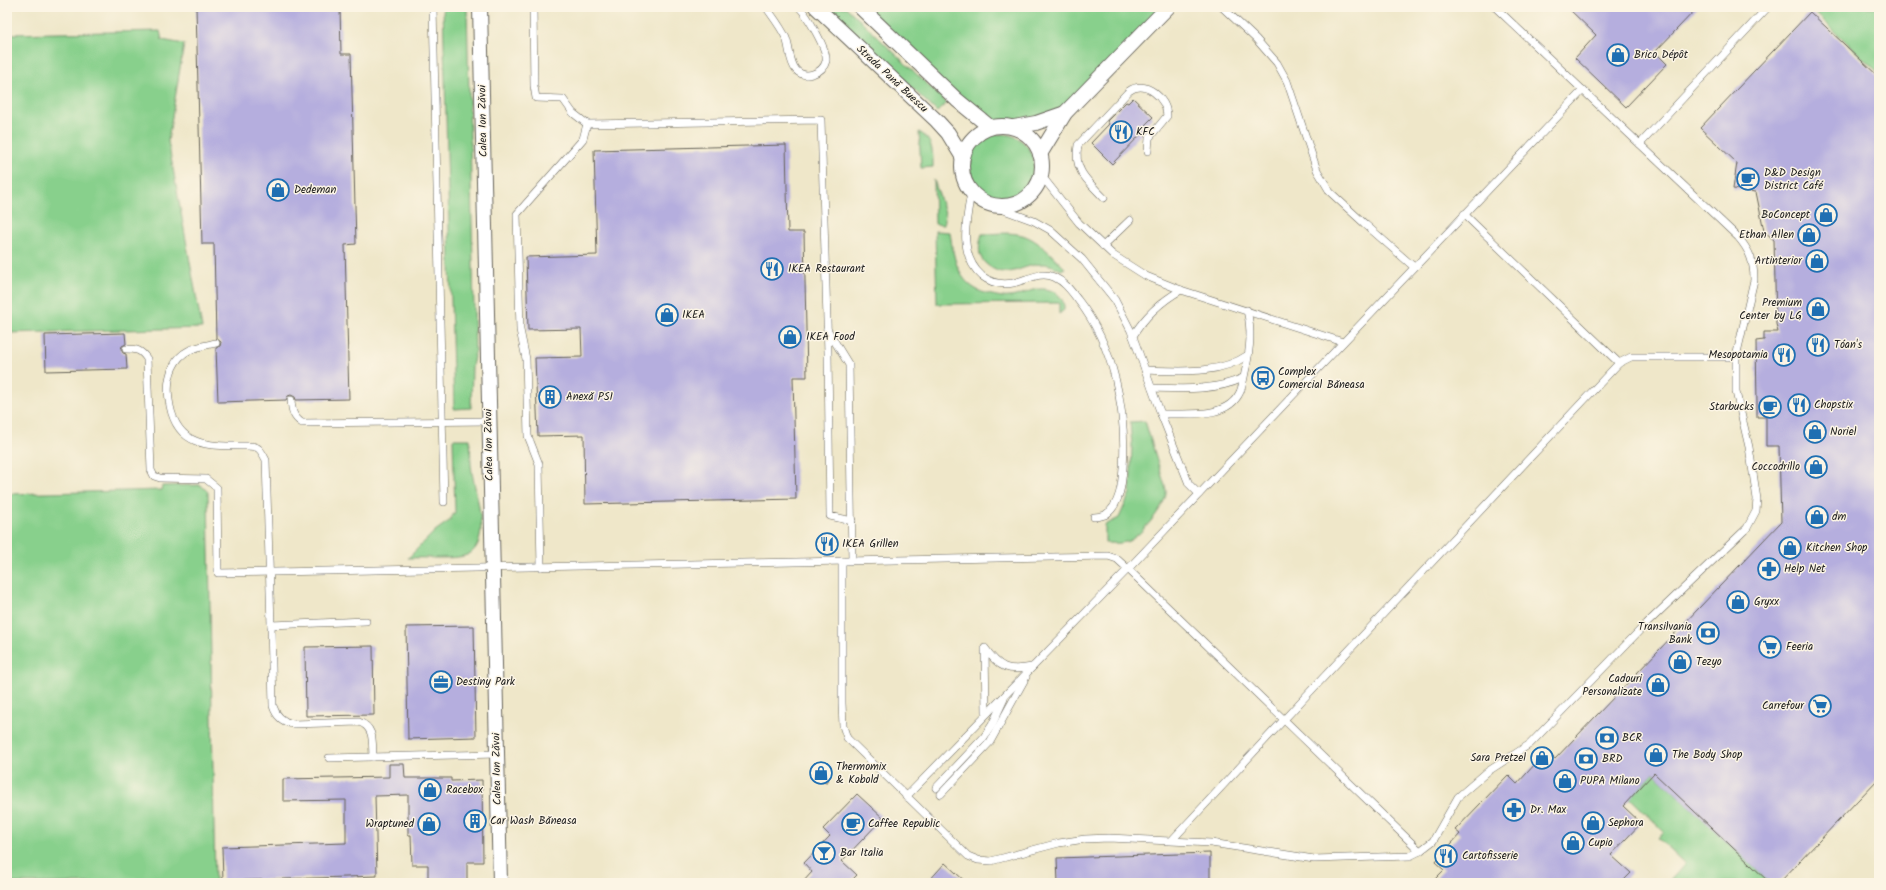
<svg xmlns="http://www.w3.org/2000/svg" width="1886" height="890" viewBox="0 0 1886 890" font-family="Kalam,sans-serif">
<rect width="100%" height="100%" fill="#fcf5e5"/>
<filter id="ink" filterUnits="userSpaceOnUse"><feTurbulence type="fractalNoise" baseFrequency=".025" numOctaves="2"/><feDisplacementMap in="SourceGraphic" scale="8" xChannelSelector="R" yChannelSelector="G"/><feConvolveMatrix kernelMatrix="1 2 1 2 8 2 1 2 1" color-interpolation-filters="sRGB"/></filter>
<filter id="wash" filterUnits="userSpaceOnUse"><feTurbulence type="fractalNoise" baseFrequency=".012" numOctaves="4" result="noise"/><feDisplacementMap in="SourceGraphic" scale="16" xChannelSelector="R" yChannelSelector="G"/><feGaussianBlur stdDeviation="0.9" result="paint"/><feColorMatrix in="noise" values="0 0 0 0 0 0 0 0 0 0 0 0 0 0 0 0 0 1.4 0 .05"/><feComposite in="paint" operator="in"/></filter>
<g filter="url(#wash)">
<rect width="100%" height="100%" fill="#efe7c9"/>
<!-- green -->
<g fill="#88d08c" stroke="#527654">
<polygon points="443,7 467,7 475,351 472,367 471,408 454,409"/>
<polygon points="828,7 846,7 947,103 937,112"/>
<polygon points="859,7 1168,7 1065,113 1014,127 1000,125 990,127"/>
<polygon points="1809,7 1879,7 1879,73"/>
<polygon points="160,31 162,40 184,44 168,141 202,328 7,333 7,34"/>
<path d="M919,132c14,8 14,20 14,35l-12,1z"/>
<circle cx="1002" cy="166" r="32"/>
<polygon points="934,180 945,213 944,225 935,224"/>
<path d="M935,231l15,1c4,29 8,56 42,63 6,1 12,3 18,2 11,-1 20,-8 30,-8 13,-1 25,7 24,21l-5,4v-11l-122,1z"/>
<path d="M982,234c11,0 23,-2 35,0 19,2 35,22 48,34l-4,2c-6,-3 -11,-6 -18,-6 -22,0 -36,19 -58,-1 -8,-8 -6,-19 -3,-29z"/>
<path d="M1145,421l19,62c2,5 3,10 1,15 -3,12 -27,41 -39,44 -6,2 -14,1 -21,1v-18l14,-7 11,-25 2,-48 -2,-23z"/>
<path d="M453,439h17c1,11 0,23 2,33 3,21 21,72 -5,83 -12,5 -45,2 -59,3l27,-27 14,-10 6,-9z"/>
<polygon points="201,485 208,492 215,883 7,883 7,494 161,490 162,486"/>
<polygon points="1654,773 1770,883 1668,883 1685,864 1658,838 1664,831 1630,798"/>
</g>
<g id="blocks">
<!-- building -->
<g fill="#b5aede">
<polygon points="196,7 340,7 341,54 351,54 356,244 345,245 349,399 296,400 295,397 291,395 288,396 286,400 218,402 216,348 220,346 221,342 216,338 214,244 202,244"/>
<polygon points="1567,7 1698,7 1655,52 1667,64 1626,107 1575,58 1596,35"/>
<polygon points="1810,12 1879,77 1879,778 1779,883 1770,883 1654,773 1623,806 1641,823 1611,855 1631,873 1621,883 1431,883 1444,870 1435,862 1460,834 1455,830 1508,775 1517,784 1536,763 1533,760 1544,749 1555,759 1781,522 1779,446 1766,446 1766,417 1757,417 1757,403 1756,341 1764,340 1764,332 1778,332 1776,324 1774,240 1764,231 1756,192 1733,189 1737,163 1700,128"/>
<polygon points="1133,98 1153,117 1140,130 1142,133 1112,164 1091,143 1109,124 1107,121 1126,102 1128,103"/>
<polygon points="786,145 788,232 804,232 807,377 793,377 796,499 585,504 584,435 538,436 535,358 582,357 581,329 528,330 526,257 597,255 594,150"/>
<polygon points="125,333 126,344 122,346 121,349 123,353 126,354 127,369 46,371 45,335"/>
<polygon points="474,626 476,737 408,739 406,627"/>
<polygon points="373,646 374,715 306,716 305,647"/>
<polygon points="817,763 831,766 827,783 813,780"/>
<polygon points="389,764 404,764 405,778 451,778 451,781 482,780 483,862 467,862 467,883 428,883 428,865 412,865 411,835 408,835 408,795 375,796 377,876 223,881 222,847 346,843 346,800 283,801 283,779 389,777"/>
<polygon points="857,794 883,818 842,861 857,875 849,883 802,883 812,872 804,863 830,836 823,829"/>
<polygon points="1210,853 1210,883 1058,883 1057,858"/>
<polygon points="945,863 967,883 927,883"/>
</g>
</g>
</g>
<g filter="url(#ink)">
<use href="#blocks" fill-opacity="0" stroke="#666359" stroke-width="1"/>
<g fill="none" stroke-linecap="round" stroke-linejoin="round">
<!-- service casing -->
<g stroke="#666359" stroke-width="8">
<g id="service">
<polyline points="433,7 444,502"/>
<polyline points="533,7 534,86 536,98 563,99 573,113 587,124 821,120 828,353 830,516 852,521"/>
<path d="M766,7c7,10 15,20 20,31 4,10 3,24 10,32 9,10 27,3 30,-9 2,-11 -19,-46 -27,-54"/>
<polyline points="1222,7 1256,39 1277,63 1287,81 1317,170 1330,192 1366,225 1414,267"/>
<polyline points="1640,144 1768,7"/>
<polyline points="1041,175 1079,223 1113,255 1146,276 1181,290 1343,342"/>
<path d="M971,193c-5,28 -13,62 11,83 9,7 20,9 31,7 14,-3 27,-12 41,-6 11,5 17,14 24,23 36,46 49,110 45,168 -1,15 -3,38 -18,47 -3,1 -8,2 -11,2"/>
<path d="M1104,198c-16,-17 -31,-27 -26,-53l51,-54c16,-12 38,7 38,25l-18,22 -1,13"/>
<polyline points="993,206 1034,221 1050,230 1082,259 1115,300 1131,331 1161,414 1189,484 1199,494"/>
<polyline points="1464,214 1619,363"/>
<polyline points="1103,246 1130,220"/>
<polyline points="827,329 849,365 852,560"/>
<path d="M1133,336c12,-20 27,-34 48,-46"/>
<path d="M216,343c-18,4 -34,5 -43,24 -6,13 -6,25 -3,39 8,40 37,40 71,40 6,0 14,-1 18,3 3,3 5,7 7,11l5,165 95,-4"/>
<path d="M126,349c11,0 15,1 21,10l4,111 3,6 6,2 46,1 11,9 1,85 890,-17 9,3 11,10 292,282"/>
<path d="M1145,370c35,1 74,5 103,-15"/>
<path d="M1152,388c31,1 63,3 91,-10"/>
<path d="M291,400c1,11 2,17 11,23l187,-2"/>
<path d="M1161,414c25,-1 66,6 79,-22 3,-7 4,-16 6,-24 4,-20 6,-37 1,-58"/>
<path d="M842,561v142l1,23 4,12 121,118 10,4 13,1 68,-18 26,-4 24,-1 102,5 103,16 96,-3 10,-5 13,-10 25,-44 29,-25 43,-28 113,-117 104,-99 9,-17 1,-12 -8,-52 -13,-55v-35l18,-77c0,-18 -4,-29 -16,-43l-243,-230"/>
<polyline points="541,567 539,464 528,436 526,359 520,330 517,214 583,139 587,124"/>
<path d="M271,625l2,81c3,10 10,16 20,18l66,-2c16,5 13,21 14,35"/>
<path d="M986,714l-1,-66c14,20 23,24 47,19"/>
<polyline points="329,758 497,754"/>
<polyline points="936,788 984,737 992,725 1004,699"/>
<polyline points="941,794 990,742 1026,677"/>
<polyline points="906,797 1128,569 1583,90"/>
<polyline points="1173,839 1306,696 1619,363 1631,357 1736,357"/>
</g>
</g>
<!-- minor casing -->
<g stroke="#666359" stroke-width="16">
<g id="minor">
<polyline points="480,7 500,883"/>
<polyline points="816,7 937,121 948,133 962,156"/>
<polyline points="860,7 957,100 990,127"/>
<circle cx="1002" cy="166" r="40"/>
<polyline points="1014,127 1036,123 1065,113"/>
<polyline points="1040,154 1065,113 1168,7"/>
</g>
</g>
<!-- service -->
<use href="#service" stroke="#fff" stroke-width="7"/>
<!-- minor -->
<use href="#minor" stroke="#fff" stroke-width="14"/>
</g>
</g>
<!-- icons -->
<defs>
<g id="shop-ring" transform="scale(1.15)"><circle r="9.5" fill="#fcf5e5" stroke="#1f6fb2" stroke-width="1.5"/><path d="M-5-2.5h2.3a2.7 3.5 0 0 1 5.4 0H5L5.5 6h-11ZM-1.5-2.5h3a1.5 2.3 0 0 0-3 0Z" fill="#1f6fb2"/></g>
<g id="restaurant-ring" transform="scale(1.15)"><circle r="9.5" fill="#fcf5e5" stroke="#1f6fb2" stroke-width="1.5"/><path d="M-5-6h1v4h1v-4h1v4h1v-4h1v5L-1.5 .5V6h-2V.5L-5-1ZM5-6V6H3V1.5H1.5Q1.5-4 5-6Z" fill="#1f6fb2"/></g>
<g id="cafe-ring" transform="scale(1.15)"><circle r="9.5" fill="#fcf5e5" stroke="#1f6fb2" stroke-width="1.5"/><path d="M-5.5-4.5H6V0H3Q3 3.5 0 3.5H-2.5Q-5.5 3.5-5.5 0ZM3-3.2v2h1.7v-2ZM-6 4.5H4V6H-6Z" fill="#1f6fb2"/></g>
<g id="bus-ring" transform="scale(1.15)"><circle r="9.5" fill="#fcf5e5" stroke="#1f6fb2" stroke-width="1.5"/><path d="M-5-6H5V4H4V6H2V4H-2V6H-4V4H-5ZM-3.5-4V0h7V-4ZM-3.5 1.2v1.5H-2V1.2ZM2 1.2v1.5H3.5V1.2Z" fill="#1f6fb2"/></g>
<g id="building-ring" transform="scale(1.15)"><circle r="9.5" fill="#fcf5e5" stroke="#1f6fb2" stroke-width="1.5"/><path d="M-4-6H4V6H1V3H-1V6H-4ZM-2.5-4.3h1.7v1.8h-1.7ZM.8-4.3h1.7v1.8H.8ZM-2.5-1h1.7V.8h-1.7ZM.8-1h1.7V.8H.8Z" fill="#1f6fb2"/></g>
<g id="pharmacy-ring" transform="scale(1.15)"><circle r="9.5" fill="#fcf5e5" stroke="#1f6fb2" stroke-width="1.5"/><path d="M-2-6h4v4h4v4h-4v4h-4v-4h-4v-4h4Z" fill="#1f6fb2"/></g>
<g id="bank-ring" transform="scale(1.15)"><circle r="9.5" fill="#fcf5e5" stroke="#1f6fb2" stroke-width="1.5"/><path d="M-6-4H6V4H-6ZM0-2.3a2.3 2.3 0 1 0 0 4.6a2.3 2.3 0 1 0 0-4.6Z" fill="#1f6fb2"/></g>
<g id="supermarket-ring" transform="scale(1.15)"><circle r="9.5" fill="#fcf5e5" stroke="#1f6fb2" stroke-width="1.5"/><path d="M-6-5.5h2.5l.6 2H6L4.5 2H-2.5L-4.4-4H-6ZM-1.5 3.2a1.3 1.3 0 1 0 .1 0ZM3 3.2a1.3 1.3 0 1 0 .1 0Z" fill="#1f6fb2"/></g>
<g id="office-ring" transform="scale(1.15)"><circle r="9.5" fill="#fcf5e5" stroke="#1f6fb2" stroke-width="1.5"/><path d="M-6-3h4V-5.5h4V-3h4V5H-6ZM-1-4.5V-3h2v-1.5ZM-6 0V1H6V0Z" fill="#1f6fb2"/></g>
<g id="bar-ring" transform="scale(1.15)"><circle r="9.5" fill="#fcf5e5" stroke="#1f6fb2" stroke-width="1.5"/><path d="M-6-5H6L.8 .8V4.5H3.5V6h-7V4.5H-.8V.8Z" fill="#1f6fb2"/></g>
</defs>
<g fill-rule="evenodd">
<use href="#shop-ring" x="1618" y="55"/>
<use href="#restaurant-ring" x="1121" y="132"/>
<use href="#cafe-ring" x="1748" y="179"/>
<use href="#shop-ring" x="278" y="190"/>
<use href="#shop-ring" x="1826" y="215"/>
<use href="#shop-ring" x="1809" y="235"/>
<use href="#shop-ring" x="1817" y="261"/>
<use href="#restaurant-ring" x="772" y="269"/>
<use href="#shop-ring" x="1818" y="309"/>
<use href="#shop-ring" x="667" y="315"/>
<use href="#shop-ring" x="790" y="337"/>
<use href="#restaurant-ring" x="1818" y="345"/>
<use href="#restaurant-ring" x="1784" y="355"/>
<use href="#bus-ring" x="1263" y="378"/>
<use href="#building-ring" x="550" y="397"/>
<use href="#restaurant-ring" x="1799" y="405"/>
<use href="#cafe-ring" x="1770" y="407"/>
<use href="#shop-ring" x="1815" y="432"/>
<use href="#shop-ring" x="1816" y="467"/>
<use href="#shop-ring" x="1817" y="517"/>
<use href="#restaurant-ring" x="827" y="544"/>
<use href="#shop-ring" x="1790" y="548"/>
<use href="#pharmacy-ring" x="1769" y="569"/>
<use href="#shop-ring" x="1738" y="602"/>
<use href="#bank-ring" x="1708" y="633"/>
<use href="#supermarket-ring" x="1770" y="647"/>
<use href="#shop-ring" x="1680" y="662"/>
<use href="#office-ring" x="441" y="682"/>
<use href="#shop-ring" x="1658" y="685"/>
<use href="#supermarket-ring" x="1820" y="706"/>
<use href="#bank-ring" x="1607" y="738"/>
<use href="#shop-ring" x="1656" y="755"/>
<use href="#shop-ring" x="1542" y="758"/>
<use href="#bank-ring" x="1586" y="759"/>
<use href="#shop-ring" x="821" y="773"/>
<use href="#shop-ring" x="1565" y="781"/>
<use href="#shop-ring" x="430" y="790"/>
<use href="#pharmacy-ring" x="1514" y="810"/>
<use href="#building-ring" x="475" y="821"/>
<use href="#shop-ring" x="1593" y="823"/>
<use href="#shop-ring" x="429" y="824"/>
<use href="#cafe-ring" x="853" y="824"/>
<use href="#shop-ring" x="1573" y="843"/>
<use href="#bar-ring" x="824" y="853"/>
<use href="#restaurant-ring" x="1446" y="856"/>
</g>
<g text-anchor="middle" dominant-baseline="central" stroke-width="3" stroke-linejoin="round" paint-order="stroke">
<!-- poi labels -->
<g font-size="11" fill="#1c1c1c" stroke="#fcf5e5" text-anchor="start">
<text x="1634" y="55">Brico Dépôt</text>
<text x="1136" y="132">KFC</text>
<text x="1764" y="173">D&amp;D Design<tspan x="1764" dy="13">District Café</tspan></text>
<text x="294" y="190">Dedeman</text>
<text x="1810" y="215" text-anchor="end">BoConcept</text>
<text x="1794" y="235" text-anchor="end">Ethan Allen</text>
<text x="1802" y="261" text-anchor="end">Artinterior</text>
<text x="788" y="269">IKEA Restaurant</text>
<text x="1802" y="303" text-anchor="end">Premium<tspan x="1802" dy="13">Center by LG</tspan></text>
<text x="682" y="315">IKEA</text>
<text x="806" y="337">IKEA Food</text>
<text x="1834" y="345">Tóan's</text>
<text x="1768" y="355" text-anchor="end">Mesopotamia</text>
<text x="1278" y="372">Complex<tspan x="1278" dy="13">Comercial Băneasa</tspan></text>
<text x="566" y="397">Anexă PSI</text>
<text x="1814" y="405">Chopstix</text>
<text x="1754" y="407" text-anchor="end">Starbucks</text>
<text x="1830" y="432">Noriel</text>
<text x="1800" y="467" text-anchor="end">Coccodrillo</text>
<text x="1832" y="517">dm</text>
<text x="842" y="544">IKEA Grillen</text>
<text x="1806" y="548">Kitchen Shop</text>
<text x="1784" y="569">Help Net</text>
<text x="1754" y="602">Gryxx</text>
<text x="1692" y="627" text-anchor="end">Transilvania<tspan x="1692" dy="13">Bank</tspan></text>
<text x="1786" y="647">Feeria</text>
<text x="1696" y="662">Tezyo</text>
<text x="1642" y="679" text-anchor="end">Cadouri<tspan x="1642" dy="13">Personalizate</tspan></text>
<text x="456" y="682">Destiny Park</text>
<text x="1804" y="706" text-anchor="end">Carrefour</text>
<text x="1622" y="738">BCR</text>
<text x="1672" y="755">The Body Shop</text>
<text x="1526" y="758" text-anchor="end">Sara Pretzel</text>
<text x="1602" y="759">BRD</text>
<text x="836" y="767">Thermomix<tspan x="836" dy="13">&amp; Kobold</tspan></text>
<text x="1580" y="781">PUPA Milano</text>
<text x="446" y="790">Racebox</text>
<text x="1530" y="810">Dr. Max</text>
<text x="490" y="821">Car Wash Băneasa</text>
<text x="1608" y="823">Sephora</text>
<text x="414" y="824" text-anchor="end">Wraptuned</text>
<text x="868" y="824">Caffee Republic</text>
<text x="1588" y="843">Cupio</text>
<text x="840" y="853">Bar Italia</text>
<text x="1462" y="856">Cartofisserie</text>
</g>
<!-- street labels -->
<g font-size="11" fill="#1c1c1c" stroke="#fcf5e5">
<text transform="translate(892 79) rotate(43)">Strada Pană Buescu</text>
<text transform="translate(483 121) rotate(-91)">Calea Ion Zăvoi</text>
<text transform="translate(489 445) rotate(-91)">Calea Ion Zăvoi</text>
<text transform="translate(497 769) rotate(-91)">Calea Ion Zăvoi</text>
</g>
</g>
<!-- margin -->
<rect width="1886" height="890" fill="none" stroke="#fcf5e5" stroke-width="24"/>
</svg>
